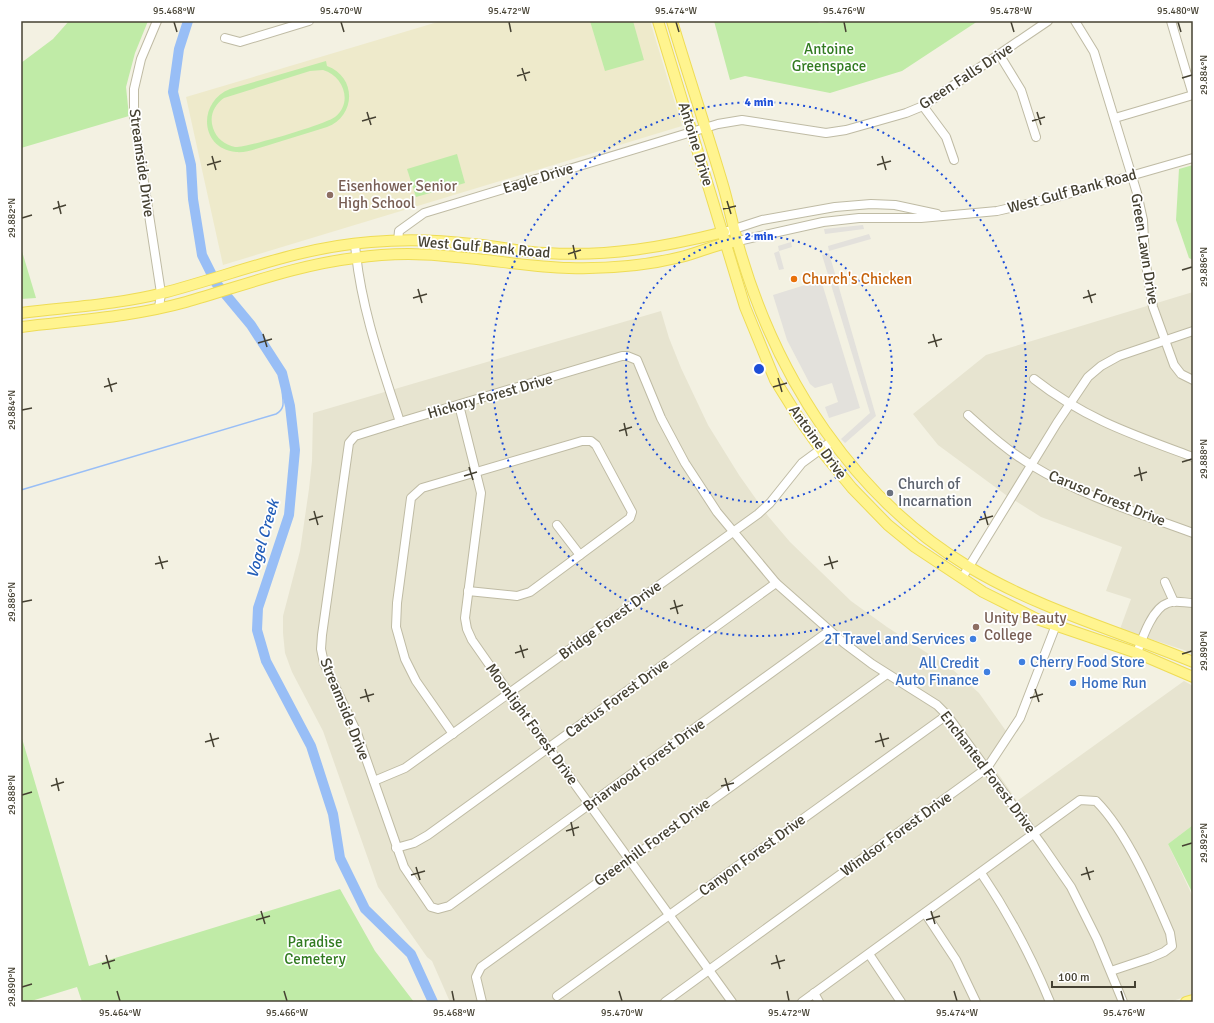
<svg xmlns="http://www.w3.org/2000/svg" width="1214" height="1023" viewBox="0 0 1214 1023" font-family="Signika,sans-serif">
<rect width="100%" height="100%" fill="#f3f1e2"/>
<!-- residential -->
<g fill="#e7e4d0">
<polygon points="1193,292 1193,653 1120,629 1131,599 1106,591 1122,547 1041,517 1006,495 938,445 913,414 986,355"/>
<polygon points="661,311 669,338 681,368 708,425 739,475 768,516 790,542 851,601 887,627 952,669 979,693 1006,731 988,759 1017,801 1184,681 1193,686 1193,825 1168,844 1193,897 1193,994 1170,1002 450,1002 432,961 427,957 378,887 323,731 292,672 285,653 283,633 283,616 300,551 309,489 312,461 313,413"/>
</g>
<!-- education -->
<polygon fill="#eeeacb" points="441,21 650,21 682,126 223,265 186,97"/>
<!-- green -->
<g fill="#c0eba7" fill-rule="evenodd">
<polygon points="69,21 148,21 135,53 126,87 129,116 21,148 21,63 53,39"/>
<polygon points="590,21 633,21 644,60 605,71"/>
<polygon points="714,21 815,21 820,23 846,21 978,21 902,71 830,93 745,76 730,80"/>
<path d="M326,61l1,5c30,11 29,50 0,61 -19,6 -39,12 -58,18 -11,3 -22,8 -33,7 -36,-3 -39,-50 -6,-63zM323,70c21,6 30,33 12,47 -9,7 -89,31 -100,30 -10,-2 -19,-9 -22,-19 -4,-12 1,-23 11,-30l86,-27z"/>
<polygon points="457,154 465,183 416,197 407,169"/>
<polygon points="1193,165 1193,260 1189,258 1176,220 1179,169"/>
<polygon points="21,248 36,298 21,299"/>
<polygon points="21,735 89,966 340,889 375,951 414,1002 82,1002 77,987 28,1002 21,1002"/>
<polygon points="1193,825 1193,894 1168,844"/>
</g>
<!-- parking -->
<g fill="#e3e1dc">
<polygon points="863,225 864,229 825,234 824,229"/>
<polygon points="869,234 871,239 829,251 828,246"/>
<polygon points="791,242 792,247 779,251 784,269 779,270 774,253 779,251 778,246"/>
<polygon points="829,253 876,416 845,443 841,439 870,413 822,255"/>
<polygon points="821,280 860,408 829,418 825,407 838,402 832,383 815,388 810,384 787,340 773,295"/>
</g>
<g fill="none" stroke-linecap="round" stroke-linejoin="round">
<!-- stream -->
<path stroke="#98bef6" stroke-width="1.5" d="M21,490l255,-76c14,-8 2,-19 8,-32"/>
<!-- river -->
<polyline stroke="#98bef6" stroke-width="10" points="188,21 179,49 173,92 191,165 193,199 202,255 216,283 251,325 282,373 290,406 295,450 289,515 258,608 257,630 266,661 311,746 333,814 340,858 365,909 411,954 433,1002"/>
<!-- minor casing -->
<g stroke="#bfbba4" stroke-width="10">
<g id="minor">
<polyline points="157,21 141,59 134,89 134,117 161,293 159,308"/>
<polyline points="1075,21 1094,52 1137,193 1143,220 1145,259 1153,307 1174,365 1181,374 1193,380"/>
<polyline points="225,38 240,42 309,21"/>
<polyline points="999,54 1021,90 1036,137"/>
<polyline points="923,106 946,137 954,160"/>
<polyline points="1115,118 1193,95 1171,21"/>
<polyline points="728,231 762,220 835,207 871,204 895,205 937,214"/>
<polyline points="398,241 399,231 424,213 718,124 742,120 826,133 846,130 906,113 923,106 1048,21"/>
<polyline points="738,241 823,222 859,218 921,218 997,211 1057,197 1193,158"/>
<path d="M355,244c5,61 26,120 45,178"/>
<path d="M1034,379c51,40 100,56 159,78"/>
<polyline points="459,405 481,493 465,618 467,629 472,640 509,693 732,1002"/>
<path d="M968,415c20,18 41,37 65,51 49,30 106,47 160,67"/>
<polyline points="557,525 580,555"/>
<polyline points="962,578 1057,423 1088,377 1101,366 1119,356 1193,331"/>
<polyline points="1165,582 1174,602"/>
<polyline points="829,631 449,906 438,909 431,907 404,867 357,733 324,663 321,649 322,635 349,443 355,436 400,422 622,356 627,356 637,360 661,418 685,463 717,512 776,583 844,643 872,664 937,705 947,715 1042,845 1071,887 1097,939 1123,1002"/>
<path d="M1137,653c5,-14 15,-45 31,-50 7,-3 17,0 25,0"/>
<polyline points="453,734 416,681 405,659 396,627 397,603 411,498 422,488 582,441 591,441 596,445 632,512 630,518 530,592 517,596 468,591"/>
<polyline points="374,781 405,768 758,514 770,503 802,463 832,441"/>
<polyline points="396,848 414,843 428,835 776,583"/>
<path d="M981,873c28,41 50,83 69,129"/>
<polyline points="925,913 956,960 976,1002"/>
<polyline points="869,954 901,1002"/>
<polyline points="814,993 819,1002"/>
<polyline points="557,996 947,715"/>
<polyline points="482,1002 476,977 481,967 887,674"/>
<polyline points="665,1002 987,768 1020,718 1061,612"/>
<path d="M802,1002l278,-202 16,1c31,31 57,92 74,132l2,13 -8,6 -14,6 -39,13"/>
</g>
</g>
<!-- major casing -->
<g stroke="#eedc56" stroke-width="12">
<g id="major">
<polyline points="658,21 745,307 775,380 800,420 824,454 852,488 888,525 915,547 983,592 1037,619 1137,653 1193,677"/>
<path d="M672,21c16,54 34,107 50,161 7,23 11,46 18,69 37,127 113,246 229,316 70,42 149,64 224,95"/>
<path d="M21,313c47,-6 95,-8 142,-20 69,-18 136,-46 208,-51 34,-3 68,-2 101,2 25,2 49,8 74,9 62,4 119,-6 178,-21"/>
<path d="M21,327c56,-7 111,-10 165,-25 56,-16 110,-37 169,-44 33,-5 68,-5 101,-1 38,3 75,10 113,11 37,1 76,-2 112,-11 17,-4 35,-13 52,-15"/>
<polyline points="1186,1002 1193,1000"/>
</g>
</g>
<!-- minor -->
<use href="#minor" stroke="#fff" stroke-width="8"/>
<!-- major -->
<use href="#major" stroke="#fff48f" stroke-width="10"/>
</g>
<!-- ticks -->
<path fill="none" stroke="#454132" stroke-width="1.5" d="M174,22l3,10M341,22l3,10M509,22l2,10M676,22l3,10M844,22l2,10M1011,22l3,10M1178,22l3,10M522,68l4,13M517,76l13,-4M1182,78l10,-3M367,112l4,13M1037,112l4,13M362,121l14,-4M1032,121l13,-4M212,156l4,14M882,156l4,14M207,165l14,-4M877,165l14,-4M58,201l3,13M727,201l4,13M53,209l13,-4M723,209l13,-3M22,218l10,-3M573,245l3,14M568,254l13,-4M1182,270l10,-3M418,289l4,14M1088,290l4,13M413,298l14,-4M1083,298l13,-4M263,334l4,13M933,334l4,13M258,343l14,-4M928,343l14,-4M108,378l4,14M778,378l4,14M104,387l13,-4M773,387l14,-4M22,410l10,-2M624,423l3,13M619,431l13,-4M1182,462l10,-3M469,467l4,13M1139,467l3,14M464,476l13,-4M1134,476l13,-4M314,511l4,14M984,511l4,14M309,520l14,-4M979,520l14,-4M159,556l4,13M829,556l4,13M155,564l13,-3M824,565l14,-4M674,600l4,14M22,602l10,-2M670,609l13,-4M520,645l4,13M515,653l13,-4M1182,654l10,-3M365,689l4,13M1035,689l4,13M360,698l14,-4M1030,698l13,-4M210,733l4,14M880,733l4,14M205,742l14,-4M875,742l14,-4M56,778l3,13M725,778l4,13M51,786l13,-4M721,786l13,-3M22,795l10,-3M571,822l3,14M566,831l13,-4M1182,846l10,-3M416,867l4,13M1086,867l4,13M411,875l14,-4M1081,875l13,-4M261,911l4,13M931,911l4,13M256,920l14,-4M926,920l14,-4M106,955l4,14M776,955l4,14M102,964l13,-4M771,964l14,-4M22,987l10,-3M117,991l3,10M284,991l3,10M452,991l2,10M619,991l3,10M787,991l2,10M954,991l3,10M1121,991l3,10"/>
<!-- distance rings -->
<g fill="none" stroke="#1d4ed8" stroke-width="2" stroke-dasharray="2 4">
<circle cx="759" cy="369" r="133"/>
<circle cx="759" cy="369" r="267"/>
</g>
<!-- markers -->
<g fill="#8d6e63" stroke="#fff" stroke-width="1.5">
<circle cx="330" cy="195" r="4"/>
<circle cx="976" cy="627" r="4"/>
</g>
<circle fill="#e8710a" stroke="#fff" stroke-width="1.5" cx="794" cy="279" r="4"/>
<circle fill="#6b7280" stroke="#fff" stroke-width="1.5" cx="890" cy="493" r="4"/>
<g fill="#3f7fe0" stroke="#fff" stroke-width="1.5">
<circle cx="973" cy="639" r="4"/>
<circle cx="1022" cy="662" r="4"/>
<circle cx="987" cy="672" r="4"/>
<circle cx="1073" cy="683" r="4"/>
</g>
<g text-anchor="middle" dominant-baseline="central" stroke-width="3.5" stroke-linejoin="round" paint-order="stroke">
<!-- park labels -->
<g font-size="15" fill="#327b21" stroke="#fff">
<text x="829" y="49">Antoine<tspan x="829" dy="17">Greenspace</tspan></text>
<text x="315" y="942">Paradise<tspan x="315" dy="17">Cemetery</tspan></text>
</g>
<!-- street labels -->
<g font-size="15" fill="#454132" stroke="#fff">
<text transform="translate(966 76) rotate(-33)">Green Falls Drive</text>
<text transform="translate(696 144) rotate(73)">Antoine Drive</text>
<text transform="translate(142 163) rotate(82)">Streamside Drive</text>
<text transform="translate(538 178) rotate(-17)">Eagle Drive</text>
<text transform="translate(1072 191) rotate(-15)">West Gulf Bank Road</text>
<text transform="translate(484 247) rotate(5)">West Gulf Bank Road</text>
<text transform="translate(1145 249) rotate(81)">Green Lawn Drive</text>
<text transform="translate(490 396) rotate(-16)">Hickory Forest Drive</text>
<text transform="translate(818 442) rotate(54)">Antoine Drive</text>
<text transform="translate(1107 498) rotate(22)">Caruso Forest Drive</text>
<text transform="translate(610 620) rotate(-36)">Bridge Forest Drive</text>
<text transform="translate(617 698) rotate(-36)">Cactus Forest Drive</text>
<text transform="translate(345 709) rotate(68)">Streamside Drive</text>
<text transform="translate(532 724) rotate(54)">Moonlight Forest Drive</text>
<text transform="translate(644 765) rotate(-36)">Briarwood Forest Drive</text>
<text transform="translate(988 772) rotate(53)">Enchanted Forest Drive</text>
<text transform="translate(896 834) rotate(-36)">Windsor Forest Drive</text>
<text transform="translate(652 842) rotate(-36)">Greenhill Forest Drive</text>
<text transform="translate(752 855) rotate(-36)">Canyon Forest Drive</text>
</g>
<!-- education labels -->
<g font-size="15" fill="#785e54" stroke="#fff" text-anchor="start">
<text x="338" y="186">Eisenhower Senior<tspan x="338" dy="17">High School</tspan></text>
<text x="984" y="618">Unity Beauty<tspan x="984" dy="17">College</tspan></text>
</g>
<!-- food labels -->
<g font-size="15" fill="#c56008" stroke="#fff" text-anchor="start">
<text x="802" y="279">Church's Chicken</text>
</g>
<!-- worship labels -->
<g font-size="15" fill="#5b616d" stroke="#fff" text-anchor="start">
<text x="898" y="484">Church of<tspan x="898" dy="17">Incarnation</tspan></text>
</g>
<!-- shop labels -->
<g font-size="15" fill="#366cbe" stroke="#fff" text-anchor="end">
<text x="965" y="639">2T Travel and Services</text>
<text x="1030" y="662" text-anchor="start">Cherry Food Store</text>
<text x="979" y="663">All Credit<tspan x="979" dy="17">Auto Finance</tspan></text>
<text x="1081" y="683" text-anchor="start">Home Run</text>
</g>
<!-- water labels -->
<g font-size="16" font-style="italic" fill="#235eb9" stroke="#fff">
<text transform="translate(263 539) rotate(-74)">Vogel Creek</text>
</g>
</g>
<circle cx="759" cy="369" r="6" fill="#1d4ed8" stroke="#fff" stroke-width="2"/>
<g font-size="12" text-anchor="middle" font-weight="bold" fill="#1d4ed8" stroke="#fff" stroke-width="3.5" stroke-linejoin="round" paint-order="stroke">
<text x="759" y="106">4 min</text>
<text x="759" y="240">2 min</text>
</g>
<!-- border -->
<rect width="1214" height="1023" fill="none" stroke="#ffffff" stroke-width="44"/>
<!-- scale -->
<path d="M1052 981v6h83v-6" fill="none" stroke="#454132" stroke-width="2"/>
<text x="1058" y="981" font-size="12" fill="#454132" stroke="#ffffff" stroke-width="3" paint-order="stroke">100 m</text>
<rect x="22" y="22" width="1170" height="979" fill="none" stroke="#454132" stroke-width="1.5"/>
<g font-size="10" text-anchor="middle" fill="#454132">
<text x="174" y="14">95.468°W</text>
<text x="341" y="14">95.470°W</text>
<text x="509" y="14">95.472°W</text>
<text x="676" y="14">95.474°W</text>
<text x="844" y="14">95.476°W</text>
<text x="1011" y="14">95.478°W</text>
<text x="1178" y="14">95.480°W</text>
<text transform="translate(1203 75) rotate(-90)" y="4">29.884°N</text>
<text transform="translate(11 218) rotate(-90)" y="4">29.882°N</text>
<text transform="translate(1203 267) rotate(-90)" y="4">29.886°N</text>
<text transform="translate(11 410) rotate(-90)" y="4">29.884°N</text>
<text transform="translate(1203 459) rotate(-90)" y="4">29.888°N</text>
<text transform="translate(11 602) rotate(-90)" y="4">29.886°N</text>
<text transform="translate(1203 651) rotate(-90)" y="4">29.890°N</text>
<text transform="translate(11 795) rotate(-90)" y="4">29.888°N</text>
<text transform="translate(1203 843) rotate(-90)" y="4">29.892°N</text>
<text transform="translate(11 987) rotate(-90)" y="4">29.890°N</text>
<text x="120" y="1016">95.464°W</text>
<text x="287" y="1016">95.466°W</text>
<text x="454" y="1016">95.468°W</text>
<text x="622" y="1016">95.470°W</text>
<text x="789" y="1016">95.472°W</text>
<text x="957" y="1016">95.474°W</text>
<text x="1124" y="1016">95.476°W</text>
</g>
</svg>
